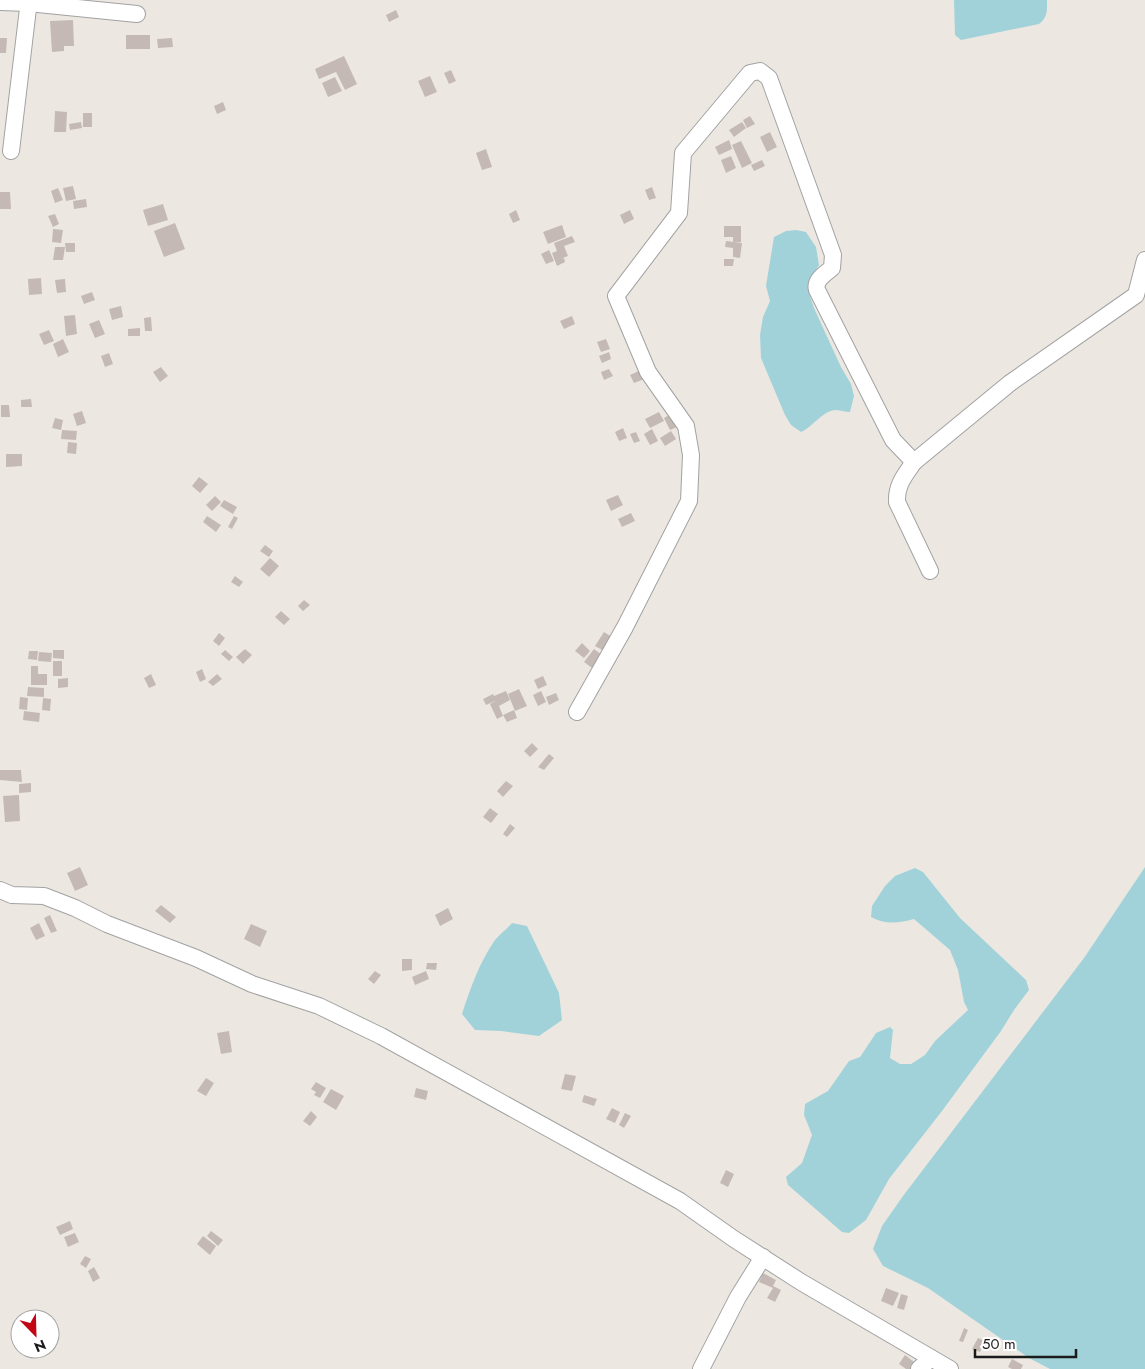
<svg xmlns="http://www.w3.org/2000/svg" width="1145" height="1369" viewBox="0 0 1145 1369" font-family="Jost,sans-serif">
<rect width="100%" height="100%" fill="#ece8e1"/>
<!-- water -->
<g fill="#a1d2da">
<path d="M954,0h93c0,10 1,17 -8,24l-78,16 -6,-5z"/>
<path d="M796,230l10,2 10,15 3,18 -6,10 -4,18 5,15 27,59 10,17 3,12 -4,16c-5,0 -10,-2 -15,-2 -14,2 -22,17 -34,22l-10,-7 -6,-10 -24,-57 -1,-23 3,-18 7,-16 -4,-15 8,-49 12,-6z"/>
<polygon points="1145,867 1145,1369 1050,1369 1029,1358 928,1288 883,1266 873,1249 882,1226 903,1196 1084,958"/>
<path d="M915,868l8,4 37,46 66,62 3,10 -15,20 -13,21 -59,80 -53,68 -23,41 -17,13 -7,-1 -54,-47 -2,-8 16,-14 10,-28 -8,-20 1,-11 23,-13 21,-30 11,-4 16,-24 14,-6 3,3 -3,28 10,6h11l14,-9 10,-14 33,-31 -4,-8 -6,-32 -8,-20 -36,-31c-15,4 -29,6 -43,-2l1,-11 13,-20 10,-10z"/>
<path d="M512,923l15,3 32,67 3,27 -23,16 -38,-5 -26,-1 -13,-16c8,-25 18,-53 33,-74 5,-6 12,-11 17,-17z"/>
</g>
<!-- building -->
<g fill="#c4b9b4">
<polygon points="396,10 399,17 389,22 386,15"/>
<polygon points="73,20 74,46 64,46 64,51 52,52 50,21"/>
<rect x="126" y="35" width="24" height="14"/>
<polygon points="0,38 7,38 6,53 0,53"/>
<polygon points="172,38 173,47 158,48 157,39"/>
<polygon points="344,56 357,84 345,90 336,72 319,79 315,69"/>
<polygon points="451,70 456,81 449,84 444,73"/>
<polygon points="430,76 437,92 425,97 418,81"/>
<polygon points="335,77 342,91 328,97 322,83"/>
<polygon points="223,102 226,110 217,114 214,106"/>
<polygon points="55,111 67,112 66,132 54,132"/>
<rect x="83" y="113" width="9" height="14"/>
<polygon points="750,116 755,124 747,128 743,120"/>
<polygon points="81,122 82,128 70,130 69,124"/>
<polygon points="742,122 746,128 734,137 729,130"/>
<polygon points="770,132 777,147 767,152 760,137"/>
<polygon points="729,140 732,149 719,155 715,147"/>
<polygon points="741,141 752,163 742,168 732,145"/>
<polygon points="486,149 492,167 482,170 476,153"/>
<polygon points="731,156 736,168 726,173 721,160"/>
<polygon points="762,160 765,166 754,171 751,165"/>
<polygon points="73,186 76,199 66,201 63,188"/>
<polygon points="652,187 656,198 649,200 645,190"/>
<polygon points="58,188 63,200 55,203 51,191"/>
<polygon points="0,192 10,192 11,209 0,209"/>
<polygon points="86,199 87,207 74,209 73,201"/>
<polygon points="163,204 168,220 148,226 143,210"/>
<polygon points="516,210 520,220 513,223 509,214"/>
<polygon points="630,210 634,219 624,224 620,215"/>
<polygon points="55,214 59,224 53,227 48,216"/>
<polygon points="175,223 185,249 164,257 154,231"/>
<polygon points="562,225 566,237 548,244 543,232"/>
<polygon points="724,226 741,226 741,242 733,242 733,237 724,237"/>
<polygon points="53,229 63,230 61,243 52,242"/>
<polygon points="572,236 575,242 564,246 568,256 560,259 564,258 565,262 557,266 552,253 557,251 554,243"/>
<polygon points="726,241 742,243 740,258 733,257 733,248 725,247"/>
<polygon points="65,243 75,243 75,252 66,252"/>
<polygon points="55,247 65,247 63,260 53,260"/>
<polygon points="549,250 554,261 546,264 541,254"/>
<polygon points="724,259 734,259 733,266 724,266"/>
<polygon points="41,278 42,294 29,295 28,279"/>
<polygon points="65,279 66,292 57,293 55,280"/>
<polygon points="92,292 95,300 84,304 81,296"/>
<polygon points="121,306 123,317 112,320 109,309"/>
<polygon points="75,315 77,334 66,336 64,316"/>
<polygon points="572,316 575,324 564,329 560,321"/>
<polygon points="151,317 152,331 145,331 144,318"/>
<polygon points="99,320 105,334 95,338 89,324"/>
<polygon points="140,328 140,336 128,336 128,329"/>
<polygon points="49,330 54,341 44,345 39,334"/>
<polygon points="63,339 69,352 58,357 53,344"/>
<polygon points="606,339 610,349 601,352 597,342"/>
<polygon points="609,352 611,359 602,363 599,356"/>
<polygon points="109,353 113,364 105,367 101,356"/>
<polygon points="161,367 168,376 160,382 153,372"/>
<polygon points="609,369 613,376 604,380 601,372"/>
<polygon points="643,369 647,378 634,383 630,375"/>
<polygon points="31,399 32,407 21,407 21,400"/>
<polygon points="1,405 9,405 10,417 1,417"/>
<polygon points="82,411 86,423 77,426 73,414"/>
<polygon points="659,412 664,421 650,428 645,419"/>
<polygon points="671,414 677,427 670,430 664,418"/>
<polygon points="55,418 63,420 61,430 52,428"/>
<polygon points="623,428 627,438 619,441 615,432"/>
<polygon points="652,429 658,441 650,445 644,434"/>
<polygon points="62,430 77,431 76,440 61,439"/>
<polygon points="671,431 676,439 665,446 660,438"/>
<polygon points="636,432 640,441 634,443 630,434"/>
<polygon points="68,442 77,443 76,454 67,453"/>
<polygon points="6,454 22,454 22,466 6,467"/>
<polygon points="199,477 208,484 200,493 192,486"/>
<polygon points="618,495 623,505 611,511 606,500"/>
<polygon points="215,496 221,502 212,511 206,505"/>
<polygon points="224,500 237,507 233,514 220,506"/>
<polygon points="631,513 635,521 622,527 618,519"/>
<polygon points="207,516 221,525 216,532 203,522"/>
<polygon points="234,516 238,518 232,529 228,527"/>
<polygon points="265,545 273,551 269,557 260,551"/>
<polygon points="270,558 279,566 269,577 260,569"/>
<polygon points="235,576 243,582 239,587 231,582"/>
<polygon points="304,600 310,605 303,611 298,606"/>
<polygon points="281,611 290,619 284,625 275,617"/>
<polygon points="604,632 612,637 604,651 595,646"/>
<polygon points="219,633 225,638 219,646 213,641"/>
<polygon points="582,643 590,651 584,658 575,651"/>
<polygon points="245,649 252,655 243,664 236,657"/>
<polygon points="594,649 602,655 592,668 584,662"/>
<polygon points="53,650 64,650 64,659 53,658"/>
<polygon points="225,650 233,657 229,661 221,654"/>
<polygon points="29,651 38,651 37,660 28,659"/>
<polygon points="39,652 52,653 51,662 38,661"/>
<rect x="53" y="661" width="9" height="15"/>
<polygon points="31,666 38,666 38,674 47,674 47,685 31,685"/>
<polygon points="202,669 206,679 200,682 196,672"/>
<polygon points="151,674 156,685 149,688 144,678"/>
<polygon points="217,674 222,679 213,686 208,682"/>
<polygon points="543,676 547,685 538,689 534,680"/>
<polygon points="68,678 68,687 58,688 58,679"/>
<polygon points="28,687 44,688 44,697 27,696"/>
<polygon points="519,689 527,706 515,711 508,694"/>
<polygon points="506,691 510,700 499,706 503,716 497,719 490,704 497,700 486,705 483,699 493,694 494,696"/>
<polygon points="541,691 546,702 538,706 533,695"/>
<polygon points="556,693 559,700 549,705 546,697"/>
<polygon points="20,697 28,698 27,710 19,709"/>
<polygon points="43,698 51,699 50,711 42,710"/>
<polygon points="514,710 517,718 507,722 503,715"/>
<polygon points="24,711 40,713 39,722 23,720"/>
<polygon points="532,743 538,749 530,757 524,751"/>
<polygon points="549,754 554,758 544,770 538,767"/>
<polygon points="0,770 21,770 22,782 0,780"/>
<polygon points="506,781 513,786 503,797 497,791"/>
<polygon points="31,783 31,792 19,793 19,784"/>
<polygon points="19,795 20,821 5,822 3,796"/>
<polygon points="490,808 498,814 491,823 483,817"/>
<polygon points="510,824 515,828 507,837 503,834"/>
<polygon points="80,867 88,885 75,891 67,873"/>
<polygon points="161,905 176,917 170,923 155,911"/>
<polygon points="448,908 453,919 440,926 435,915"/>
<polygon points="50,915 57,931 51,933 44,918"/>
<polygon points="39,923 45,936 36,940 30,928"/>
<polygon points="251,924 267,931 260,947 244,939"/>
<polygon points="402,959 412,959 412,970 402,971"/>
<polygon points="427,963 437,963 436,970 426,969"/>
<polygon points="375,971 381,975 374,984 368,979"/>
<polygon points="426,971 429,979 415,985 412,977"/>
<polygon points="229,1031 232,1052 221,1054 217,1033"/>
<polygon points="565,1074 576,1076 572,1091 561,1089"/>
<polygon points="206,1078 214,1083 206,1096 197,1091"/>
<polygon points="316,1082 326,1088 320,1098 314,1095 316,1092 311,1089"/>
<polygon points="416,1088 428,1091 426,1100 414,1097"/>
<polygon points="331,1089 344,1096 336,1110 323,1102"/>
<polygon points="584,1095 597,1099 594,1106 582,1102"/>
<polygon points="612,1108 620,1112 615,1123 606,1119"/>
<polygon points="311,1111 317,1117 310,1126 303,1121"/>
<polygon points="625,1113 631,1116 624,1128 619,1125"/>
<polygon points="726,1170 734,1174 728,1187 720,1183"/>
<polygon points="70,1221 73,1229 60,1235 56,1227"/>
<polygon points="211,1231 223,1240 218,1246 207,1236"/>
<polygon points="75,1233 79,1242 68,1247 64,1237"/>
<polygon points="203,1236 216,1246 210,1255 197,1244"/>
<polygon points="85,1256 91,1259 86,1268 80,1264"/>
<polygon points="94,1267 100,1278 93,1282 88,1271"/>
<polygon points="763,1273 776,1280 773,1286 781,1290 775,1302 767,1298 773,1288 759,1282"/>
<polygon points="886,1288 899,1293 893,1306 881,1301"/>
<polygon points="901,1294 908,1296 904,1310 897,1308"/>
<polygon points="964,1328 968,1330 963,1342 959,1341"/>
<polygon points="978,1338 985,1341 980,1352 972,1349"/>
<polygon points="905,1355 918,1365 915,1369 906,1369 899,1364"/>
<polygon points="1012,1359 1023,1365 1021,1369 1012,1369 1008,1367"/>
</g>
<g fill="none" stroke-linecap="round" stroke-linejoin="round">
<!-- minor casing -->
<g stroke="#a2a2a2" stroke-width="18">
<g id="minor">
<polyline points="0,2 28,3 137,14"/>
<polyline points="11,151 29,0"/>
<path d="M914,462c-9,13 -18,23 -17,40l33,69"/>
<path d="M577,712l48,-85 64,-126 2,-46 -5,-29 -38,-54 -32,-76 63,-83 4,-60 67,-80 10,-2 9,7 64,177 -1,13c-7,6 -18,12 -15,22l76,150 21,22 96,-79 126,-88 9,-35"/>
<polyline points="0,890 12,895 44,896 75,908 107,924 196,958 252,984 319,1006 381,1036 680,1201 734,1239 801,1282 950,1369"/>
<polyline points="701,1369 738,1297 763,1257"/>
<polyline points="919,1369 931,1358"/>
</g>
</g>
<!-- minor -->
<use href="#minor" stroke="#fff" stroke-width="16"/>
</g>
<!-- north arrow -->
<g transform="translate(35 1334) rotate(157)"><circle r="24" fill="#ffffff" stroke="#a4a4a4"/>
<path d="M0-4L9 19L0 12L-9 19Z" fill="#c10515"/>
<text y="-8" font-size="14" font-weight="bold" text-anchor="middle" fill="#1b1b1b">N</text>
</g>
<!-- scale -->
<path d="M975 1349v8h101v-8" fill="none" stroke="#1b1b1b" stroke-width="2.5"/>
<text x="982" y="1349" font-size="15" fill="#1b1b1b" stroke="#ffffff" stroke-width="4" paint-order="stroke">50 m</text>
</svg>
